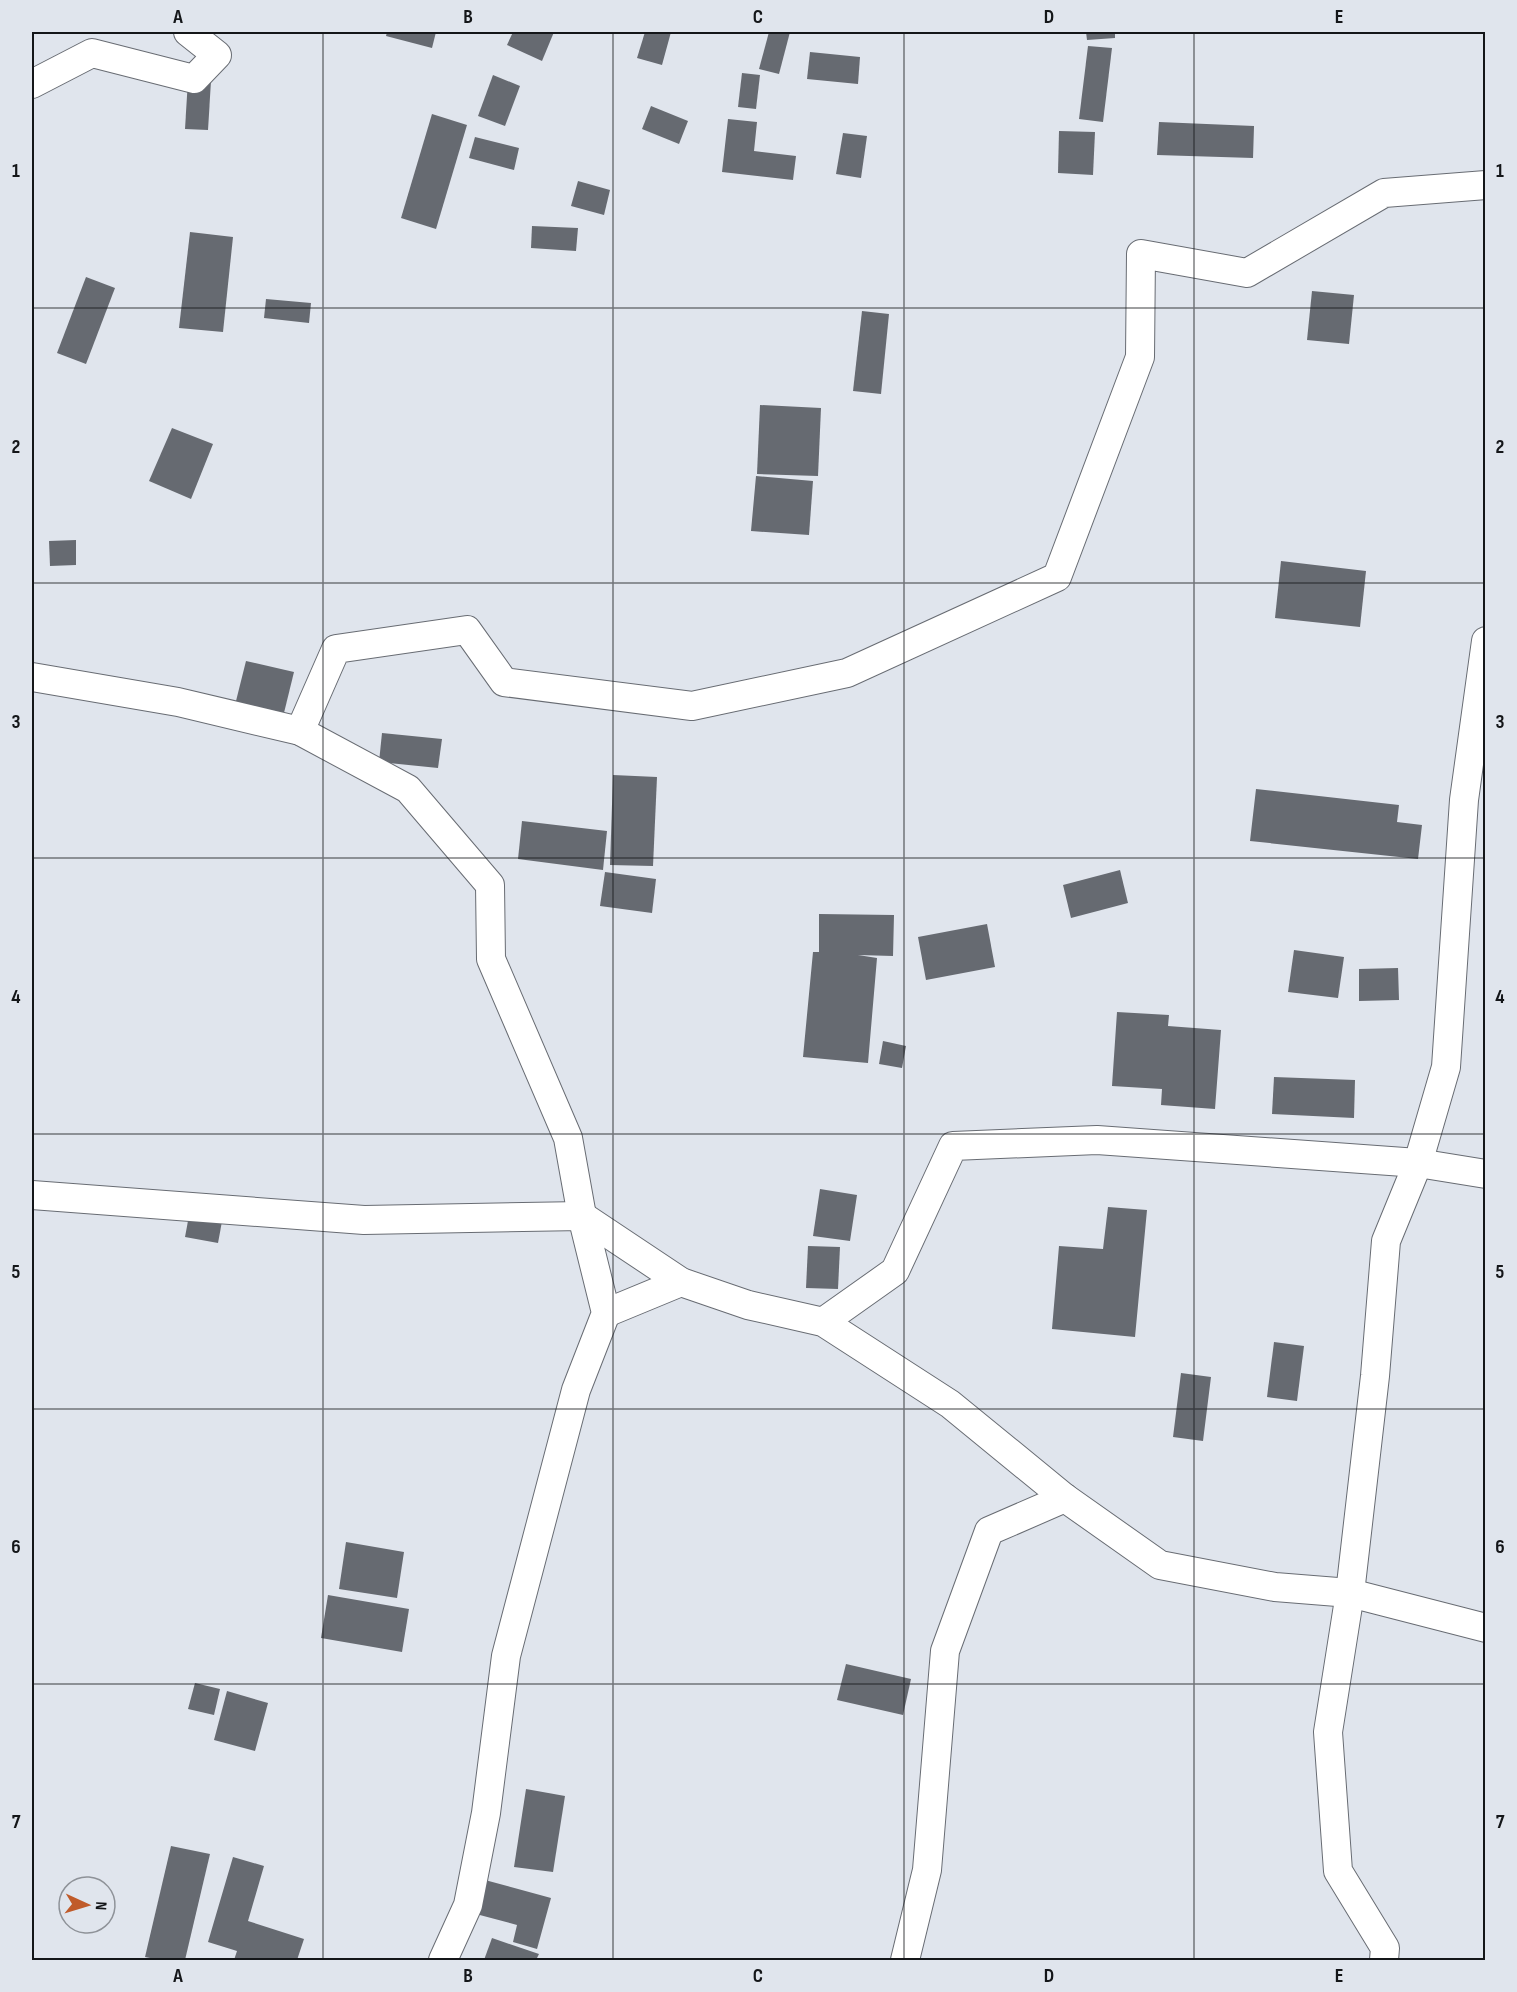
<svg xmlns="http://www.w3.org/2000/svg" width="1517" height="1992" viewBox="0 0 1517 1992" font-family="'Sofia Sans Condensed',sans-serif">
<rect width="100%" height="100%" fill="#e0e5ed"/>
<!-- building -->
<g fill="#666a71">
<polygon points="387,32 436,32 432,48 386,36"/>
<polygon points="513,32 554,32 542,61 507,45"/>
<polygon points="645,32 671,32 662,65 637,58"/>
<polygon points="769,32 790,32 779,74 759,69"/>
<polygon points="1086,32 1115,32 1115,38 1087,40"/>
<polygon points="1088,46 1112,48 1103,122 1079,119"/>
<polygon points="810,52 860,57 858,84 807,79"/>
<polygon points="742,73 760,75 756,109 738,107"/>
<polygon points="493,75 520,86 505,126 478,116"/>
<polygon points="188,79 211,81 208,130 185,129"/>
<polygon points="651,106 688,121 679,144 642,129"/>
<polygon points="432,114 467,125 436,229 401,218"/>
<polygon points="728,119 757,122 754,151 796,156 793,180 722,172"/>
<polygon points="1159,122 1254,126 1253,158 1157,155"/>
<polygon points="1059,131 1095,132 1093,175 1058,173"/>
<polygon points="843,133 867,136 861,178 836,174"/>
<polygon points="475,137 519,148 514,170 469,158"/>
<polygon points="578,181 610,190 604,215 571,206"/>
<polygon points="532,226 578,228 576,251 531,248"/>
<polygon points="190,232 233,237 223,332 179,328"/>
<polygon points="86,277 115,288 86,364 57,353"/>
<polygon points="1312,291 1354,295 1349,344 1307,340"/>
<polygon points="266,299 311,303 309,323 264,318"/>
<polygon points="862,311 889,314 881,394 853,391"/>
<polygon points="760,405 821,408 818,476 757,474"/>
<polygon points="172,428 213,444 191,499 149,481"/>
<polygon points="756,476 813,481 809,535 751,531"/>
<polygon points="76,540 76,565 50,566 49,541"/>
<polygon points="1281,561 1366,571 1360,627 1275,618"/>
<polygon points="246,661 294,672 282,721 234,709"/>
<polygon points="382,733 442,739 438,768 379,762"/>
<polygon points="613,775 657,777 653,866 610,865"/>
<polygon points="1256,789 1399,805 1397,822 1422,825 1418,859 1250,841"/>
<polygon points="522,821 607,831 603,870 518,859"/>
<polygon points="1120,870 1128,903 1071,918 1063,885"/>
<polygon points="605,872 656,879 652,913 600,906"/>
<polygon points="819,914 894,915 893,956 858,955 877,958 868,1063 803,1057 813,952 819,952"/>
<polygon points="987,924 995,967 926,980 918,937"/>
<polygon points="1294,950 1344,957 1338,998 1288,992"/>
<polygon points="1398,968 1399,1000 1359,1001 1359,969"/>
<polygon points="1117,1012 1169,1015 1168,1026 1221,1030 1215,1109 1161,1105 1162,1089 1112,1086"/>
<polygon points="883,1041 906,1046 902,1068 879,1064"/>
<polygon points="1274,1077 1355,1080 1354,1118 1272,1114"/>
<polygon points="820,1189 857,1195 850,1241 813,1236"/>
<polygon points="1108,1207 1147,1210 1135,1337 1052,1329 1059,1246 1103,1249"/>
<polygon points="190,1210 223,1216 218,1243 185,1237"/>
<polygon points="808,1246 840,1247 838,1289 806,1288"/>
<polygon points="1274,1342 1304,1346 1297,1401 1267,1397"/>
<polygon points="1181,1373 1211,1377 1203,1441 1173,1437"/>
<polygon points="346,1542 404,1552 397,1598 339,1589"/>
<polygon points="328,1595 409,1609 402,1652 321,1638"/>
<polygon points="846,1664 911,1679 903,1715 837,1700"/>
<polygon points="195,1683 220,1689 214,1715 188,1709"/>
<polygon points="227,1691 268,1703 255,1751 214,1740"/>
<polygon points="526,1789 565,1796 553,1872 514,1867"/>
<polygon points="171,1846 210,1854 185,1960 160,1960 145,1957"/>
<polygon points="233,1857 264,1866 248,1921 304,1939 297,1960 234,1960 237,1951 208,1942"/>
<polygon points="485,1880 551,1898 537,1949 513,1942 517,1925 476,1914"/>
<polygon points="492,1938 539,1954 536,1960 484,1960"/>
</g>
<g fill="none" stroke-linecap="round" stroke-linejoin="round">
<!-- minor casing -->
<g stroke="#686c73" stroke-width="30">
<g id="minor">
<polyline points="32,84 92,53 194,79 217,55 188,32"/>
<polyline points="32,677 178,702 300,731 408,789 490,885 491,959 568,1138 582,1216 606,1313 576,1390 506,1656 486,1813 468,1905 443,1960"/>
<polyline points="300,731 336,649 467,630 504,682 692,706 847,673 1057,577 1140,357 1141,254 1247,273 1384,193 1486,185"/>
<polyline points="32,1195 364,1220 582,1216 681,1282 748,1305 823,1322 950,1404 1065,1498 1160,1565 1275,1587 1350,1593 1486,1628"/>
<polyline points="606,1313 681,1282"/>
<polyline points="823,1322 895,1271 953,1146 1097,1140 1418,1163 1486,1174"/>
<polyline points="905,1960 927,1870 945,1651 989,1531 1065,1498"/>
<polyline points="1384,1960 1385,1948 1338,1871 1328,1732 1350,1593 1375,1376 1386,1241 1418,1163 1446,1067 1464,800 1486,641"/>
</g>
</g>
<!-- minor -->
<use href="#minor" stroke="#fff" stroke-width="28"/>
</g>
<!-- grid -->
<path fill="none" stroke="#141619" stroke-width="1.5" stroke-opacity="0.55" d="M323,32v1928M613,32v1928M904,32v1928M1194,32v1928M32,308h1454M32,583h1454M32,858h1454M32,1134h1454M32,1409h1454M32,1684h1454"/>
<!-- border -->
<rect width="1517" height="1992" fill="none" stroke="#e0e5ed" stroke-width="66"/>
<!-- north arrow -->
<g transform="translate(87 1905) rotate(94)"><circle r="28" fill="#e0e5ed" stroke="#8e9298" stroke-width="1.5"/>
<path d="M0-4.5L10 22L0 15L-10 22Z" fill="#c05b2a"/>
<text y="-9" font-size="16" font-weight="bold" text-anchor="middle" fill="#141619">N</text>
</g>
<rect x="33" y="33" width="1451" height="1926" fill="none" stroke="#141619" stroke-width="2"/>
<g font-size="20" text-anchor="middle" font-weight="bold" fill="#141619">
<text x="178" y="23">A</text>
<text x="468" y="23">B</text>
<text x="758" y="23">C</text>
<text x="1049" y="23">D</text>
<text x="1339" y="23">E</text>
<text x="16" y="177">1</text>
<text x="1500" y="177">1</text>
<text x="16" y="453">2</text>
<text x="1500" y="453">2</text>
<text x="16" y="728">3</text>
<text x="1500" y="728">3</text>
<text x="16" y="1003">4</text>
<text x="1500" y="1003">4</text>
<text x="16" y="1278">5</text>
<text x="1500" y="1278">5</text>
<text x="16" y="1553">6</text>
<text x="1500" y="1553">6</text>
<text x="16" y="1828">7</text>
<text x="1500" y="1828">7</text>
<text x="178" y="1982">A</text>
<text x="468" y="1982">B</text>
<text x="758" y="1982">C</text>
<text x="1049" y="1982">D</text>
<text x="1339" y="1982">E</text>
</g>
</svg>
